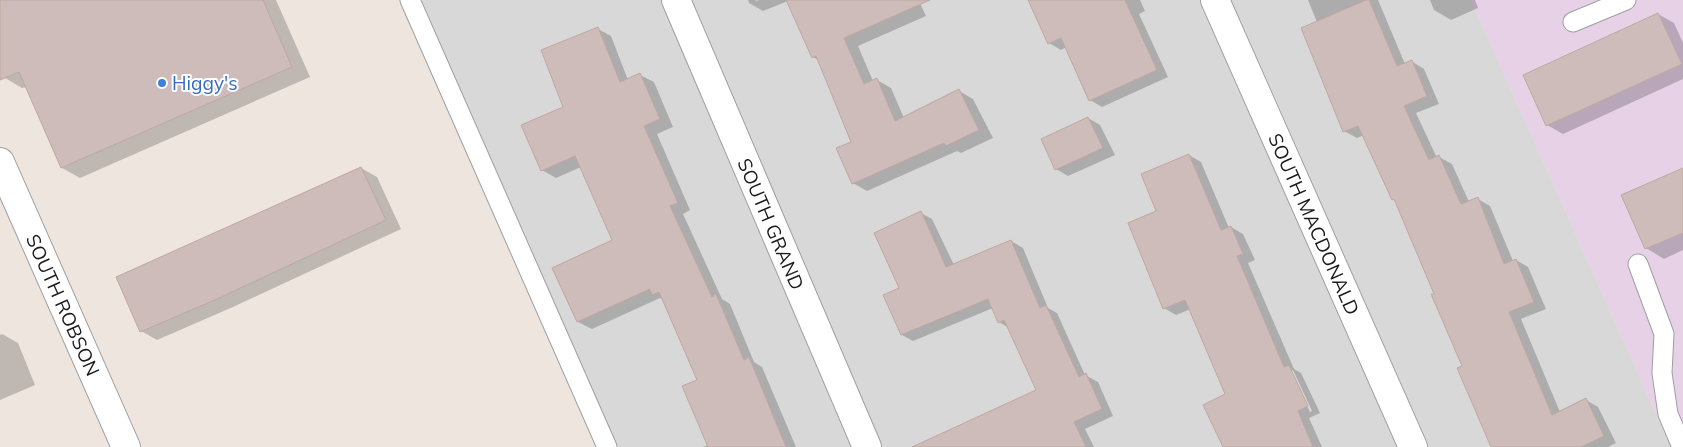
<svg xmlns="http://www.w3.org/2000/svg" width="1683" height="447" viewBox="0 0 1683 447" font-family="Mulish,sans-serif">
<rect width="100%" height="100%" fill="#eee5df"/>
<!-- residential -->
<polygon fill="#d9d8d8" points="416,0 1471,0 1671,447 610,447"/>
<!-- industrial -->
<polygon fill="#e6d1e7" points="1471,0 1683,0 1683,447 1671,447"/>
<!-- shadow -->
<g fill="#0003" fill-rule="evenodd">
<polygon points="0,0 276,0 310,77 80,178 62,168 27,87 22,88 5,78 0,68"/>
<polygon points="748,0 756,0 756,1 759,0 922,0 919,1 926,16 858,46 873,81 877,80 891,88 904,118 959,91 973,99 993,138 961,153 957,151 867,191 853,183 853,142 820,61 813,57 788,1 763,11 749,3"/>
<polygon points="1039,0 1140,0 1145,11 1139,14 1168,77 1102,107 1090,100 1066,47 1061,50 1049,43"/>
<polygon points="1308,0 1378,0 1405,64 1411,61 1424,69 1439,104 1416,113 1437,158 1439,157 1452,164 1469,202 1478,199 1490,206 1513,261 1516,260 1528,267 1546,309 1521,319 1560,412 1586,400 1598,407 1616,443 1608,447 1491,447 1492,445 1464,367 1397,201 1393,199 1364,135 1357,138 1344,131 1317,22"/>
<polygon points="1430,0 1475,0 1478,8 1451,20 1434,10"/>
<polygon points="1658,14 1674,23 1683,43 1683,79 1563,134 1547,125"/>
<polygon points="598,29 611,36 628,80 640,75 654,82 673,127 657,134 690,210 683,214 722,299 730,304 754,362 762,367 796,447 703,447 708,445 698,380 665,301 660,298 592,329 578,322 614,240 581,167 556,178 542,170 565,107"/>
<polygon points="1088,118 1100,125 1115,155 1068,176 1056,169"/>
<path d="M1189,155l12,7 28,66 2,-1 12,7 12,26 -7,3 46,106 7,4 19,40 -11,5 13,29h-96l1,-52 -36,-86 -15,6 -12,-7 -6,-96zM1290,370h3l19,41 -2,1z"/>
<polygon points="361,168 377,177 401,229 233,307 157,340 141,331"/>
<polygon points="1683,169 1683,250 1664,259 1646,248"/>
<polygon points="921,213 932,219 954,265 1011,241 1023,248 1048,308 1057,313 1085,375 1098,382 1113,416 1085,429 1094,447 958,447 1038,391 1009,328 999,322 993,308 913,341 902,335 901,289"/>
<polygon points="2,334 18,343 35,385 0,400 0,335"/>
</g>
<!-- building -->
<g fill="#cdbcb9" stroke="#c0a7a1">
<polygon points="0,0 263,0 292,67 61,168 19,72 0,80"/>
<polygon points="786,0 930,0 844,38 864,84 877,78 895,121 959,89 979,130 946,146 944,143 852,184 836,148 851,142 816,56 812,58"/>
<polygon points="1028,0 1125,0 1157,70 1089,101 1061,38 1048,44"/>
<polygon points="1366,0 1369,0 1397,66 1412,60 1427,96 1404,106 1429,160 1439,155 1461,204 1478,197 1504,264 1516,259 1534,302 1509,312 1552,415 1586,398 1604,436 1581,447 1491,447 1457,368 1462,366 1431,294 1434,294 1394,199 1392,200 1358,126 1343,132 1301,28"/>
<polygon points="1658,13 1682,64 1546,126 1523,75"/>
<polygon points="598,27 620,82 640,73 660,119 644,126 678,203 670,206 712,297 716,294 744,360 749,357 786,447 708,447 682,386 697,380 659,292 652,295 650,289 577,322 552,268 612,240 575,156 541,171 521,125 563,107 541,50"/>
<polygon points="1088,117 1103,148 1055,170 1041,139"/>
<polygon points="1189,154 1221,230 1231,226 1243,254 1237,256 1284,367 1289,365 1308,406 1298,411 1313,447 1223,447 1203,405 1225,394 1185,300 1163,309 1128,223 1156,211 1141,174"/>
<polygon points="361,167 386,220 217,299 140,332 116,277"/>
<polygon points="1683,168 1683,233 1645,249 1621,195"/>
<polygon points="921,211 946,267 1011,240 1040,308 1046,305 1079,377 1086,373 1102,409 1074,422 1086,447 912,447 1036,390 1004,320 998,323 988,299 901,335 883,295 899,288 874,233"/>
</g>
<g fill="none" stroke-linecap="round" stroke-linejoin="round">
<!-- service casing -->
<g stroke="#9f9f9f" stroke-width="21">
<g id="service">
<polyline points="410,0 607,447"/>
<polyline points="1573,22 1626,0"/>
<polyline points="1638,264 1664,334 1662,373 1668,414 1682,447"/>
</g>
</g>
<!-- minor casing -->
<g stroke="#9f9f9f" stroke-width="30">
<g id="minor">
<polyline points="676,0 867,447"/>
<polyline points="0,162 126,447"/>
</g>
</g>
<!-- tertiary casing -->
<g stroke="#9f9f9f" stroke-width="30">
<polyline id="tertiary" points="1215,0 1413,447"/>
</g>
<!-- service -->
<use href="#service" stroke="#fff" stroke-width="19"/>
<!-- minor -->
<use href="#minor" stroke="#fff" stroke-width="28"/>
<!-- tertiary -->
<use href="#tertiary" stroke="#fff" stroke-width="28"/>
</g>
<!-- markers -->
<circle fill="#3f7fe0" stroke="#fff" stroke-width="2" cx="162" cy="83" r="5"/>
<g text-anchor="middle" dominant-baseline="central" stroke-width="4" stroke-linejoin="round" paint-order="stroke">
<!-- shop labels -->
<g font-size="19" fill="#366cbe" stroke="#fff" text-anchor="start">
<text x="172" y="83">Higgy's</text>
</g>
<!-- street labels -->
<g font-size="19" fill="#1b1b1b" stroke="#fff">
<text transform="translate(771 224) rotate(67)">SOUTH GRAND</text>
<text transform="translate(1314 224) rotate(66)">SOUTH MACDONALD</text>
<text transform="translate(63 305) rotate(66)">SOUTH ROBSON</text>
</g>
</g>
</svg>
